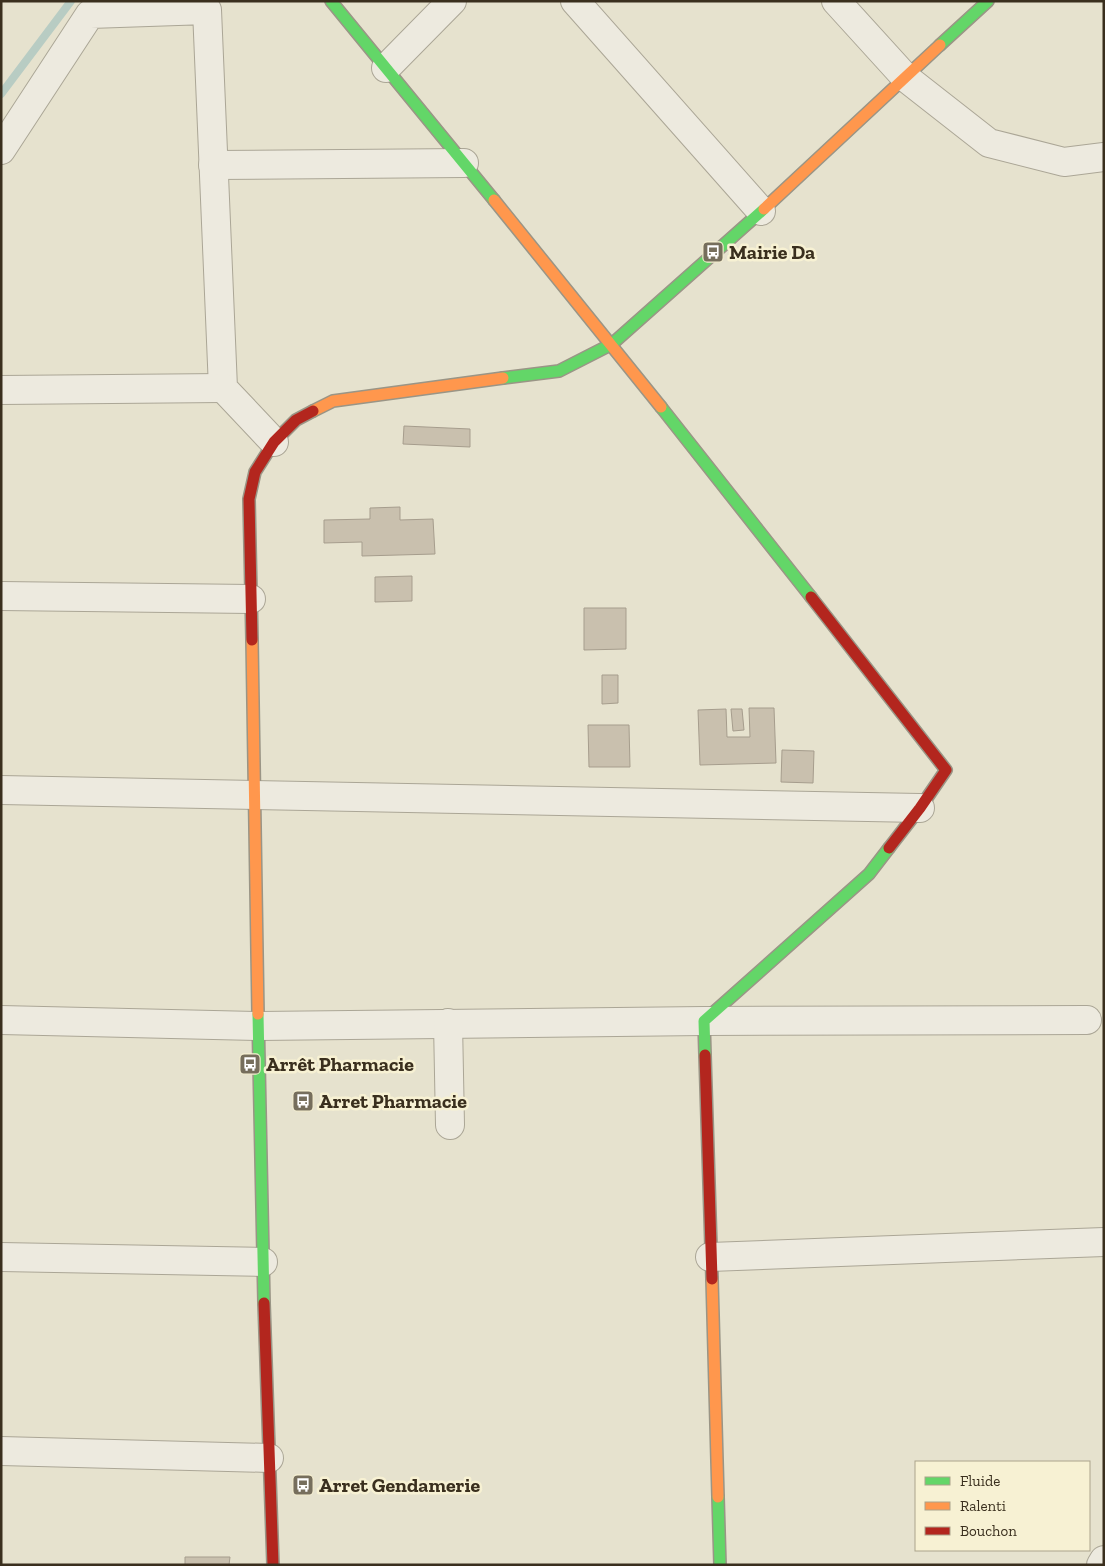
<svg xmlns="http://www.w3.org/2000/svg" width="1105" height="1566" viewBox="0 0 1105 1566" font-family="'Zilla Slab',serif">
<rect width="100%" height="100%" fill="#e6e2ce"/>
<g fill="none" stroke-linecap="round" stroke-linejoin="round">
<!-- stream -->
<polyline stroke="#b8ccc3" stroke-width="8" points="1,94 71,1"/>
</g>
<!-- building -->
<g fill="#c9c0ae" stroke="#a69d8d">
<polygon points="404,426 470,429 470,447 403,444"/>
<polygon points="400,507 400,520 433,519 435,554 362,556 362,542 324,543 324,520 370,519 370,508"/>
<polygon points="412,576 412,601 375,602 375,577"/>
<polygon points="584,608 626,608 626,649 584,650"/>
<polygon points="602,675 618,675 618,703 602,704"/>
<polygon points="749,708 774,708 776,763 700,765 698,710 726,709 727,737 750,737"/>
<polygon points="731,709 742,709 744,730 733,731"/>
<polygon points="588,725 629,725 630,767 589,767"/>
<polygon points="782,750 814,751 813,783 781,782"/>
<polygon points="185,1557 230,1557 229,1565 185,1565"/>
</g>
<g fill="none" stroke-linecap="round" stroke-linejoin="round">
<!-- street casing -->
<g stroke="#aba696" stroke-width="30">
<g id="street">
<polyline points="575,1 761,211"/>
<polyline points="836,1 906,78 989,143 1064,162 1104,157"/>
<polyline points="386,68 452,1"/>
<polyline points="1,150 90,14 207,10 223,388 274,442"/>
<polyline points="213,165 464,163"/>
<polyline points="1,390 223,388"/>
<polyline points="1,596 251,599"/>
<polyline points="1,790 920,808"/>
<polyline points="1,1020 259,1026 704,1021 1087,1020"/>
<polyline points="448,1023 450,1125"/>
<polyline points="1,1257 263,1262"/>
<polyline points="710,1257 1104,1242"/>
<polyline points="1,1451 269,1458"/>
<polyline points="1101,1565 1104,1560"/>
</g>
</g>
<!-- fast casing -->
<g stroke="#9a9586" stroke-width="14">
<g id="fast">
<polyline points="331,1 494,200"/>
<polyline points="940,45 988,1"/>
<polyline points="503,378 559,371 612,344 764,209"/>
<polyline points="661,407 811,597"/>
<polyline points="258,1014 264,1303"/>
<polyline points="705,1055 704,1021 869,874 889,848"/>
<polyline points="718,1497 720,1565"/>
</g>
</g>
<!-- slow casing -->
<g stroke="#9a9586" stroke-width="14">
<g id="slow">
<polyline points="494,200 661,407"/>
<polyline points="764,209 940,45"/>
<polyline points="313,411 333,401 503,378"/>
<polyline points="252,640 258,1014"/>
<polyline points="712,1279 718,1497"/>
</g>
</g>
<!-- jam casing -->
<g stroke="#9a9586" stroke-width="14">
<g id="jam">
<polyline points="811,597 946,770 920,808 889,848"/>
<polyline points="252,640 249,499 255,472 274,442 296,420 313,411"/>
<polyline points="705,1055 712,1279"/>
<polyline points="264,1303 273,1565"/>
</g>
</g>
<!-- street -->
<use href="#street" stroke="#edeadf" stroke-width="28"/>
<!-- fast -->
<use href="#fast" stroke="#63d668" stroke-width="11"/>
<!-- slow -->
<use href="#slow" stroke="#ff974d" stroke-width="11"/>
<!-- jam -->
<use href="#jam" stroke="#b3261e" stroke-width="11"/>
</g>
<!-- icons -->
<defs>
<g id="bus-square" transform="scale(1.125)"><rect x="-9" y="-9" width="18" height="18" rx="4" fill="#766e5c" stroke="#f7f1d3"/><path d="M-5-6H5V4H4V6H2V4H-2V6H-4V4H-5ZM-3.5-4V0h7V-4ZM-3.5 1.2v1.5H-2V1.2ZM2 1.2v1.5H3.5V1.2Z" fill="#fff"/></g>
</defs>
<g fill-rule="evenodd">
<use href="#bus-square" x="713" y="252"/>
<use href="#bus-square" x="250" y="1064"/>
<use href="#bus-square" x="303" y="1101"/>
<use href="#bus-square" x="303" y="1485"/>
</g>
<g text-anchor="middle" dominant-baseline="central" stroke-width="5" stroke-linejoin="round" paint-order="stroke">
<!-- poi labels -->
<g font-size="20" font-weight="bold" fill="#3a2f1e" stroke="#f7f1d3" text-anchor="start">
<text x="729" y="252">Mairie Da</text>
<text x="266" y="1064">Arrêt Pharmacie</text>
<text x="319" y="1101">Arret Pharmacie</text>
<text x="319" y="1485">Arret Gendamerie</text>
</g>
</g>
<!-- border -->
<rect width="1105" height="1566" fill="none" stroke="#3a2f1e" stroke-width="5"/>
<!-- legend -->
<rect x="915" y="1461" width="175" height="90" fill="#f7f1d3" stroke="#aba38b"/>
<rect x="925" y="1477" width="25" height="8" fill="#63d668" stroke="#aba38b"/>
<text x="960" y="1486" font-size="15" fill="#3a2f1e">Fluide</text>
<rect x="925" y="1502" width="25" height="8" fill="#ff974d" stroke="#aba38b"/>
<text x="960" y="1511" font-size="15" fill="#3a2f1e">Ralenti</text>
<rect x="925" y="1527" width="25" height="8" fill="#b3261e" stroke="#aba38b"/>
<text x="960" y="1536" font-size="15" fill="#3a2f1e">Bouchon</text>
</svg>
